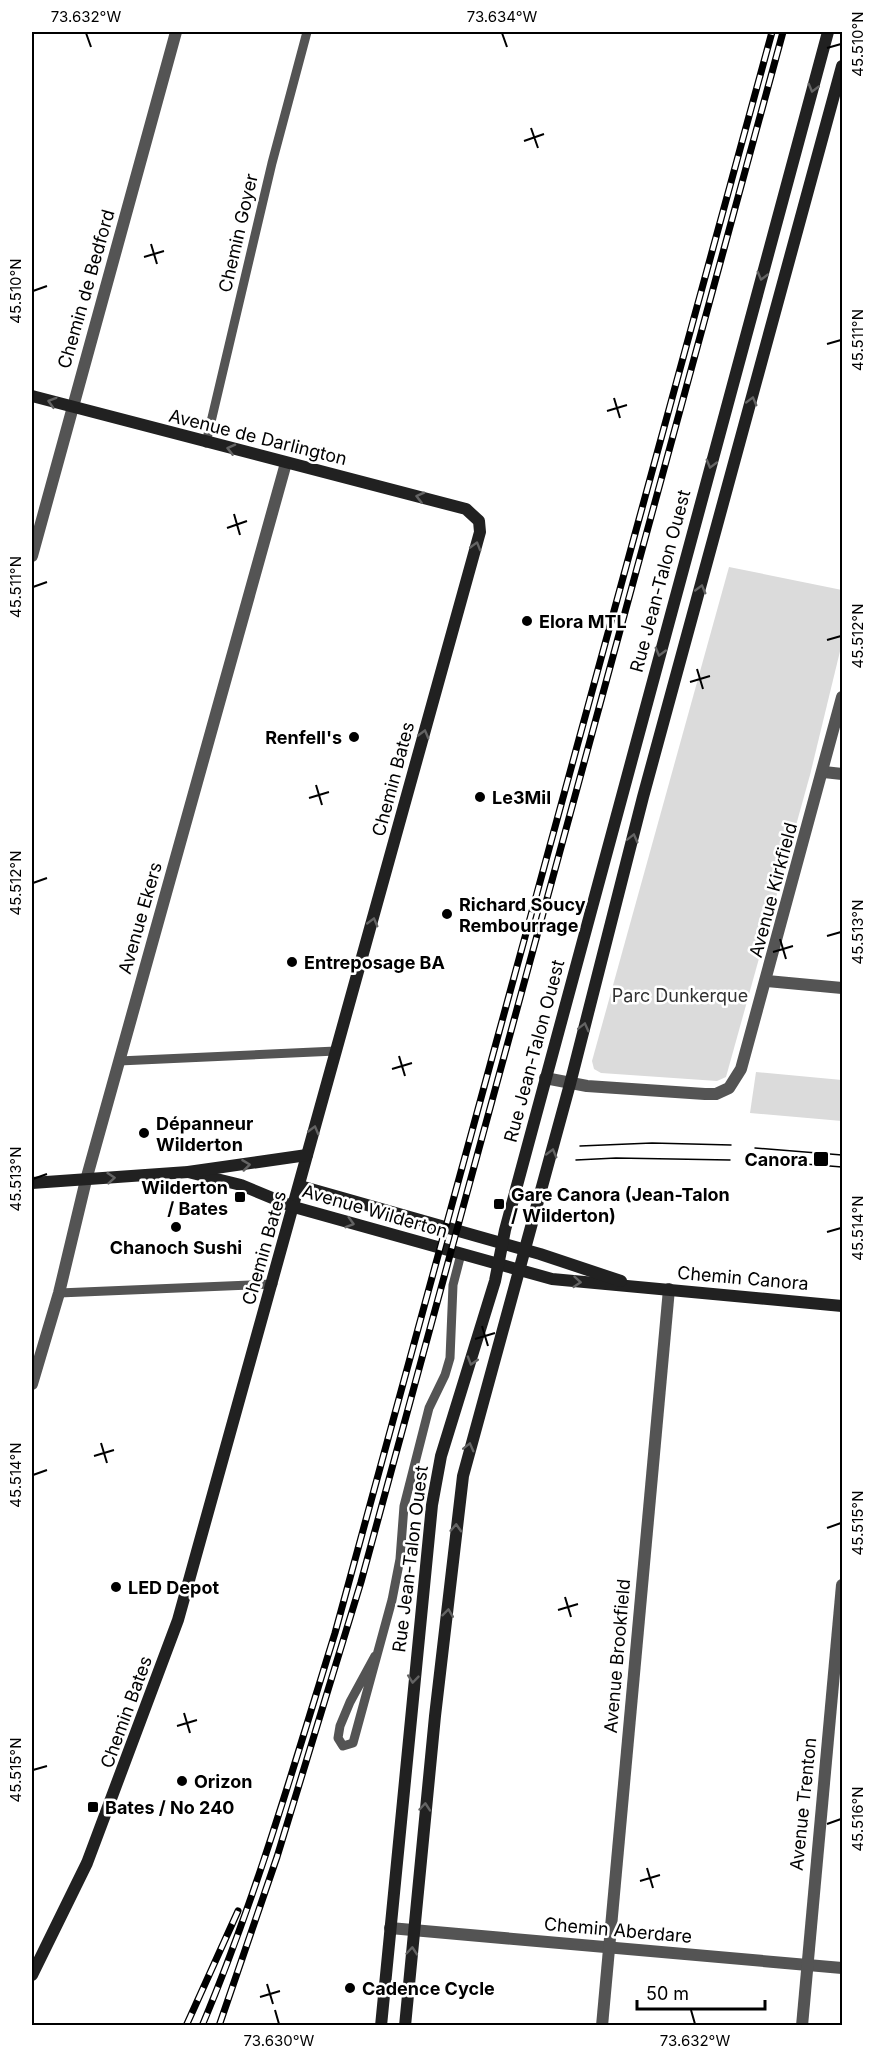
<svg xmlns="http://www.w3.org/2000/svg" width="874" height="2057" viewBox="0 0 874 2057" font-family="Inter,sans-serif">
<rect width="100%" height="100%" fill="#fff"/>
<!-- green -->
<g fill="#dbdbdb">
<polygon points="729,567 842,590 842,643 810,775 726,1077 717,1081 601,1073 594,1069 592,1061"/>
<polygon points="756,1072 842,1080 842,1121 750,1113"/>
</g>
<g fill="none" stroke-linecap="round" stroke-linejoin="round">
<!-- lane -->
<g stroke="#545454" stroke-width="9">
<polyline points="206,443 272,163 307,32"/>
<polyline points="119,1061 336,1051"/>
<polyline points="59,1293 273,1284"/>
<polyline points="375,1656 350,1702 340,1726 338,1738 343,1746 353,1743 392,1600 400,1559 404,1506 429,1408 445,1375 450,1358 453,1285 461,1254"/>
</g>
<!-- street -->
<g stroke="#545454" stroke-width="12">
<polyline points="32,556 176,32"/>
<polyline points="824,772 842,774"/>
<polyline points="767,981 842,988"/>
<polyline points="545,1078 587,1086 705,1094 716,1094 729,1088 741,1069 842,697"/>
<polyline points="32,1384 59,1293 86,1180 286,463"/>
<polyline points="390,1928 842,1968"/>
<polyline points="602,2026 669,1289"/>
<polyline points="802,2026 842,1585"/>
</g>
<!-- secondary -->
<g stroke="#212121" stroke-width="12">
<polyline points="32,396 466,509 479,521 480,532 178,1620 87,1863 32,1975"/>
<polyline points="188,1172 241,1185 294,1207 552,1279 842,1306"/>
<polyline points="32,1183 188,1172 307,1155"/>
<polyline points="300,1186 540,1254 621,1281"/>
<polyline points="381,2026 432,1505 441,1456 495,1281 505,1230 828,32"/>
<polyline points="405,2026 435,1716 463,1476 570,1084 643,797 842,66"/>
</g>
<!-- tram -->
<g stroke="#000" stroke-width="1.5">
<polyline points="580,1146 652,1143 731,1145"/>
<polyline points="755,1148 842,1155"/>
<polyline points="576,1160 616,1158 730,1160"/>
<polyline points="755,1160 842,1167"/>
</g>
<!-- rail casing -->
<g stroke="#000" stroke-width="7">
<g id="rail">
<polyline points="186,2026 238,1911"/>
<path d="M202,2026c54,-128 92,-261 133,-393l437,-1601"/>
<polyline points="219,2026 277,1857 361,1582 783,32"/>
</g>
</g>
<!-- rail -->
<use href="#rail" stroke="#fff" stroke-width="4.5" stroke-dasharray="14" stroke-linecap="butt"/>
</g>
<!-- one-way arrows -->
<defs><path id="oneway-chevron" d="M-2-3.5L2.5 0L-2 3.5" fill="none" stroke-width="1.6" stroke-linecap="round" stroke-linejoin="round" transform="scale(1.5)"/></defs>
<g stroke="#646464">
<use href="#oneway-chevron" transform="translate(813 88) rotate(105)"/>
<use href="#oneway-chevron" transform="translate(762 276) rotate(105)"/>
<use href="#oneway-chevron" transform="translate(752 401) rotate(-75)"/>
<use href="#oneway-chevron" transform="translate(52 402) rotate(-164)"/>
<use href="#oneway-chevron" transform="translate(231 449) rotate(-166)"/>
<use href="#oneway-chevron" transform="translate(711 464) rotate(105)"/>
<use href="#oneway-chevron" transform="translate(420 497) rotate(-166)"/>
<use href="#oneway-chevron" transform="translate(476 546) rotate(-74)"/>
<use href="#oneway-chevron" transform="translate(701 589) rotate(-75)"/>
<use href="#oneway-chevron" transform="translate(660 652) rotate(105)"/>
<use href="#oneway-chevron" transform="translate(424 734) rotate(-75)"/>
<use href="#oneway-chevron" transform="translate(633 838) rotate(-76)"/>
<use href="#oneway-chevron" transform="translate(373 922) rotate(-75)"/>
<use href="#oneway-chevron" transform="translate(584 1027) rotate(-76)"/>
<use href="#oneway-chevron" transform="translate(314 1130) rotate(-75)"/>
<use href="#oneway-chevron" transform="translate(552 1153) rotate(-75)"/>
<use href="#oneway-chevron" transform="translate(246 1165) rotate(-7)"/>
<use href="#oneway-chevron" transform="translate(111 1178) rotate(-5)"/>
<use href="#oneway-chevron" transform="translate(350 1223) rotate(16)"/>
<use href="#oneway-chevron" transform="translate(577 1282) rotate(5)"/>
<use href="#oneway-chevron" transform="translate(472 1361) rotate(107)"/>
<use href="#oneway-chevron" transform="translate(469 1447) rotate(-76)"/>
<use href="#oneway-chevron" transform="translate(456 1528) rotate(-87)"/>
<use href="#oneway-chevron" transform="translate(448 1613) rotate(-83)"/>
<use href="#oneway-chevron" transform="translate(413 1679) rotate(96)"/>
<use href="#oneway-chevron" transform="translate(425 1807) rotate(-85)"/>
<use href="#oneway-chevron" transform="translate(412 1951) rotate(-85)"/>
</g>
<!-- ticks -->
<path fill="none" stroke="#000" stroke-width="2" d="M86,33l5,14M502,33l5,14M827,48l14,-4M531,128l7,20M524,141l20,-7M151,244l6,20M144,257l20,-6M33,291l14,-5M827,344l14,-4M614,398l6,20M607,411l20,-6M234,514l6,21M227,528l20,-7M33,587l14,-5M827,640l14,-4M697,669l6,20M690,682l20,-6M316,785l6,20M309,798l20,-6M33,883l14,-5M827,936l14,-4M780,939l6,20M773,952l20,-6M399,1056l6,20M392,1069l20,-6M33,1179l14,-5M827,1232l14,-4M482,1326l6,20M475,1339l20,-6M101,1443l6,20M94,1456l20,-6M33,1475l14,-5M827,1528l14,-5M565,1597l6,20M558,1610l20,-6M184,1713l6,20M177,1726l20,-6M33,1770l14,-4M827,1824l14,-5M647,1868l6,20M640,1881l20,-6M267,1984l6,20M260,1997l20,-6M275,2010l4,14M691,2010l4,14"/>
<!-- markers -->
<g fill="#000" stroke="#fff" stroke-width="2">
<circle cx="527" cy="621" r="6"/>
<circle cx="354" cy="737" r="6"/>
<circle cx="480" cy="797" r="6"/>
<circle cx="447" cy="914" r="6"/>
<circle cx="292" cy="962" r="6"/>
<circle cx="144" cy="1133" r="6"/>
<rect x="813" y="1151" width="16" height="16" rx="3"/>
<rect x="234" y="1191" width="12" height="12" rx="3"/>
<rect x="493" y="1198" width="12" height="12" rx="3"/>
<circle cx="176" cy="1227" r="6"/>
<circle cx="116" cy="1587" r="6"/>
<circle cx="182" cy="1781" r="6"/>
<rect x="87" y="1801" width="12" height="12" rx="3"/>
<circle cx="350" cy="1988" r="6"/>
</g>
<g text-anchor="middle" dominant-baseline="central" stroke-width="5" stroke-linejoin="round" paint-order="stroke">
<!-- street labels -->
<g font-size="18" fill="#000" stroke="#fff">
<text transform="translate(238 233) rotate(-77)">Chemin Goyer</text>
<text transform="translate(86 289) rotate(-74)">Chemin de Bedford</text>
<text transform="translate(258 437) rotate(14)">Avenue de Darlington</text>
<text transform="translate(660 581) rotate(-75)">Rue Jean-Talon Ouest</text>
<text transform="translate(393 779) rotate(-75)">Chemin Bates</text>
<text transform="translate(773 890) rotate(-75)">Avenue Kirkfield</text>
<text transform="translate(140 918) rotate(-74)">Avenue Ekers</text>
<text transform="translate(534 1051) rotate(-75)">Rue Jean-Talon Ouest</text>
<text transform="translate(375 1211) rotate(16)">Avenue Wilderton</text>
<text transform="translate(264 1248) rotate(-74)">Chemin Bates</text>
<text transform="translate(743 1278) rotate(5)">Chemin Canora</text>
<text transform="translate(410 1559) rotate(-83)">Rue Jean-Talon Ouest</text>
<text transform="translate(617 1656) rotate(-85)">Avenue Brookfield</text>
<text transform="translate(126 1712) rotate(-70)">Chemin Bates</text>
<text transform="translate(803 1804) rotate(-84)">Avenue Trenton</text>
<text transform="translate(618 1930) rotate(5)">Chemin Aberdare</text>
</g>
<!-- poi labels -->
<g font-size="18" font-weight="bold" fill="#000" stroke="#fff" text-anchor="start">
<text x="539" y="621">Elora MTL</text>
<text x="342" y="737" text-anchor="end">Renfell's</text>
<text x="492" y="797">Le3Mil</text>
<text x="459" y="904">Richard Soucy<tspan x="459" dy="21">Rembourrage</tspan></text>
<text x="304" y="962">Entreposage BA</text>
<text x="156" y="1123">Dépanneur<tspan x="156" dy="21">Wilderton</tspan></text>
<text x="808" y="1159" text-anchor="end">Canora</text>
<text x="228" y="1187" text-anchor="end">Wilderton<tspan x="228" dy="21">/ Bates</tspan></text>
<text x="511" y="1194">Gare Canora (Jean-Talon<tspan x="511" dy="21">/ Wilderton)</tspan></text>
<text x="176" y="1247" text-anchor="middle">Chanoch Sushi</text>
<text x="128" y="1587">LED Depot</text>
<text x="194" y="1781">Orizon</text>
<text x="105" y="1807">Bates / No 240</text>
<text x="362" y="1988">Cadence Cycle</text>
</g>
<!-- park labels -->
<g font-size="18" fill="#323232" stroke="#fff">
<text x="680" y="995">Parc Dunkerque</text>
</g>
</g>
<!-- border -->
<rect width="874" height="2057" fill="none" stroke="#ffffff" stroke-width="66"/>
<!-- scale -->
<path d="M637 2000v9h128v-9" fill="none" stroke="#000000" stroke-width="3"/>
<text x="646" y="2000" font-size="18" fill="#000000" stroke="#ffffff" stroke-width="4.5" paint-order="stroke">50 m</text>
<rect x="33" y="33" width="808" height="1991" fill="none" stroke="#000" stroke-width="2"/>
<g font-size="15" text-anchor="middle" fill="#000">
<text x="86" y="22">73.632°W</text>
<text x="502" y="22">73.634°W</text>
<text transform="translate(858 44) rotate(-90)" y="5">45.510°N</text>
<text transform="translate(16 291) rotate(-90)" y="5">45.510°N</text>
<text transform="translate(858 340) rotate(-90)" y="5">45.511°N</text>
<text transform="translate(16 587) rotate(-90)" y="5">45.511°N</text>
<text transform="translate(858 636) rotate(-90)" y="5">45.512°N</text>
<text transform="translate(16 883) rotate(-90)" y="5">45.512°N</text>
<text transform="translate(858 932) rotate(-90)" y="5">45.513°N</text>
<text transform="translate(16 1179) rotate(-90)" y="5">45.513°N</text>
<text transform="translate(858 1228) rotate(-90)" y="5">45.514°N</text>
<text transform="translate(16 1475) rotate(-90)" y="5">45.514°N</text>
<text transform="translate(858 1523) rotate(-90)" y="5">45.515°N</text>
<text transform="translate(16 1770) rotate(-90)" y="5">45.515°N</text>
<text transform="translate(858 1819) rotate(-90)" y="5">45.516°N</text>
<text x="279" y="2046">73.630°W</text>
<text x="695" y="2046">73.632°W</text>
</g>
</svg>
